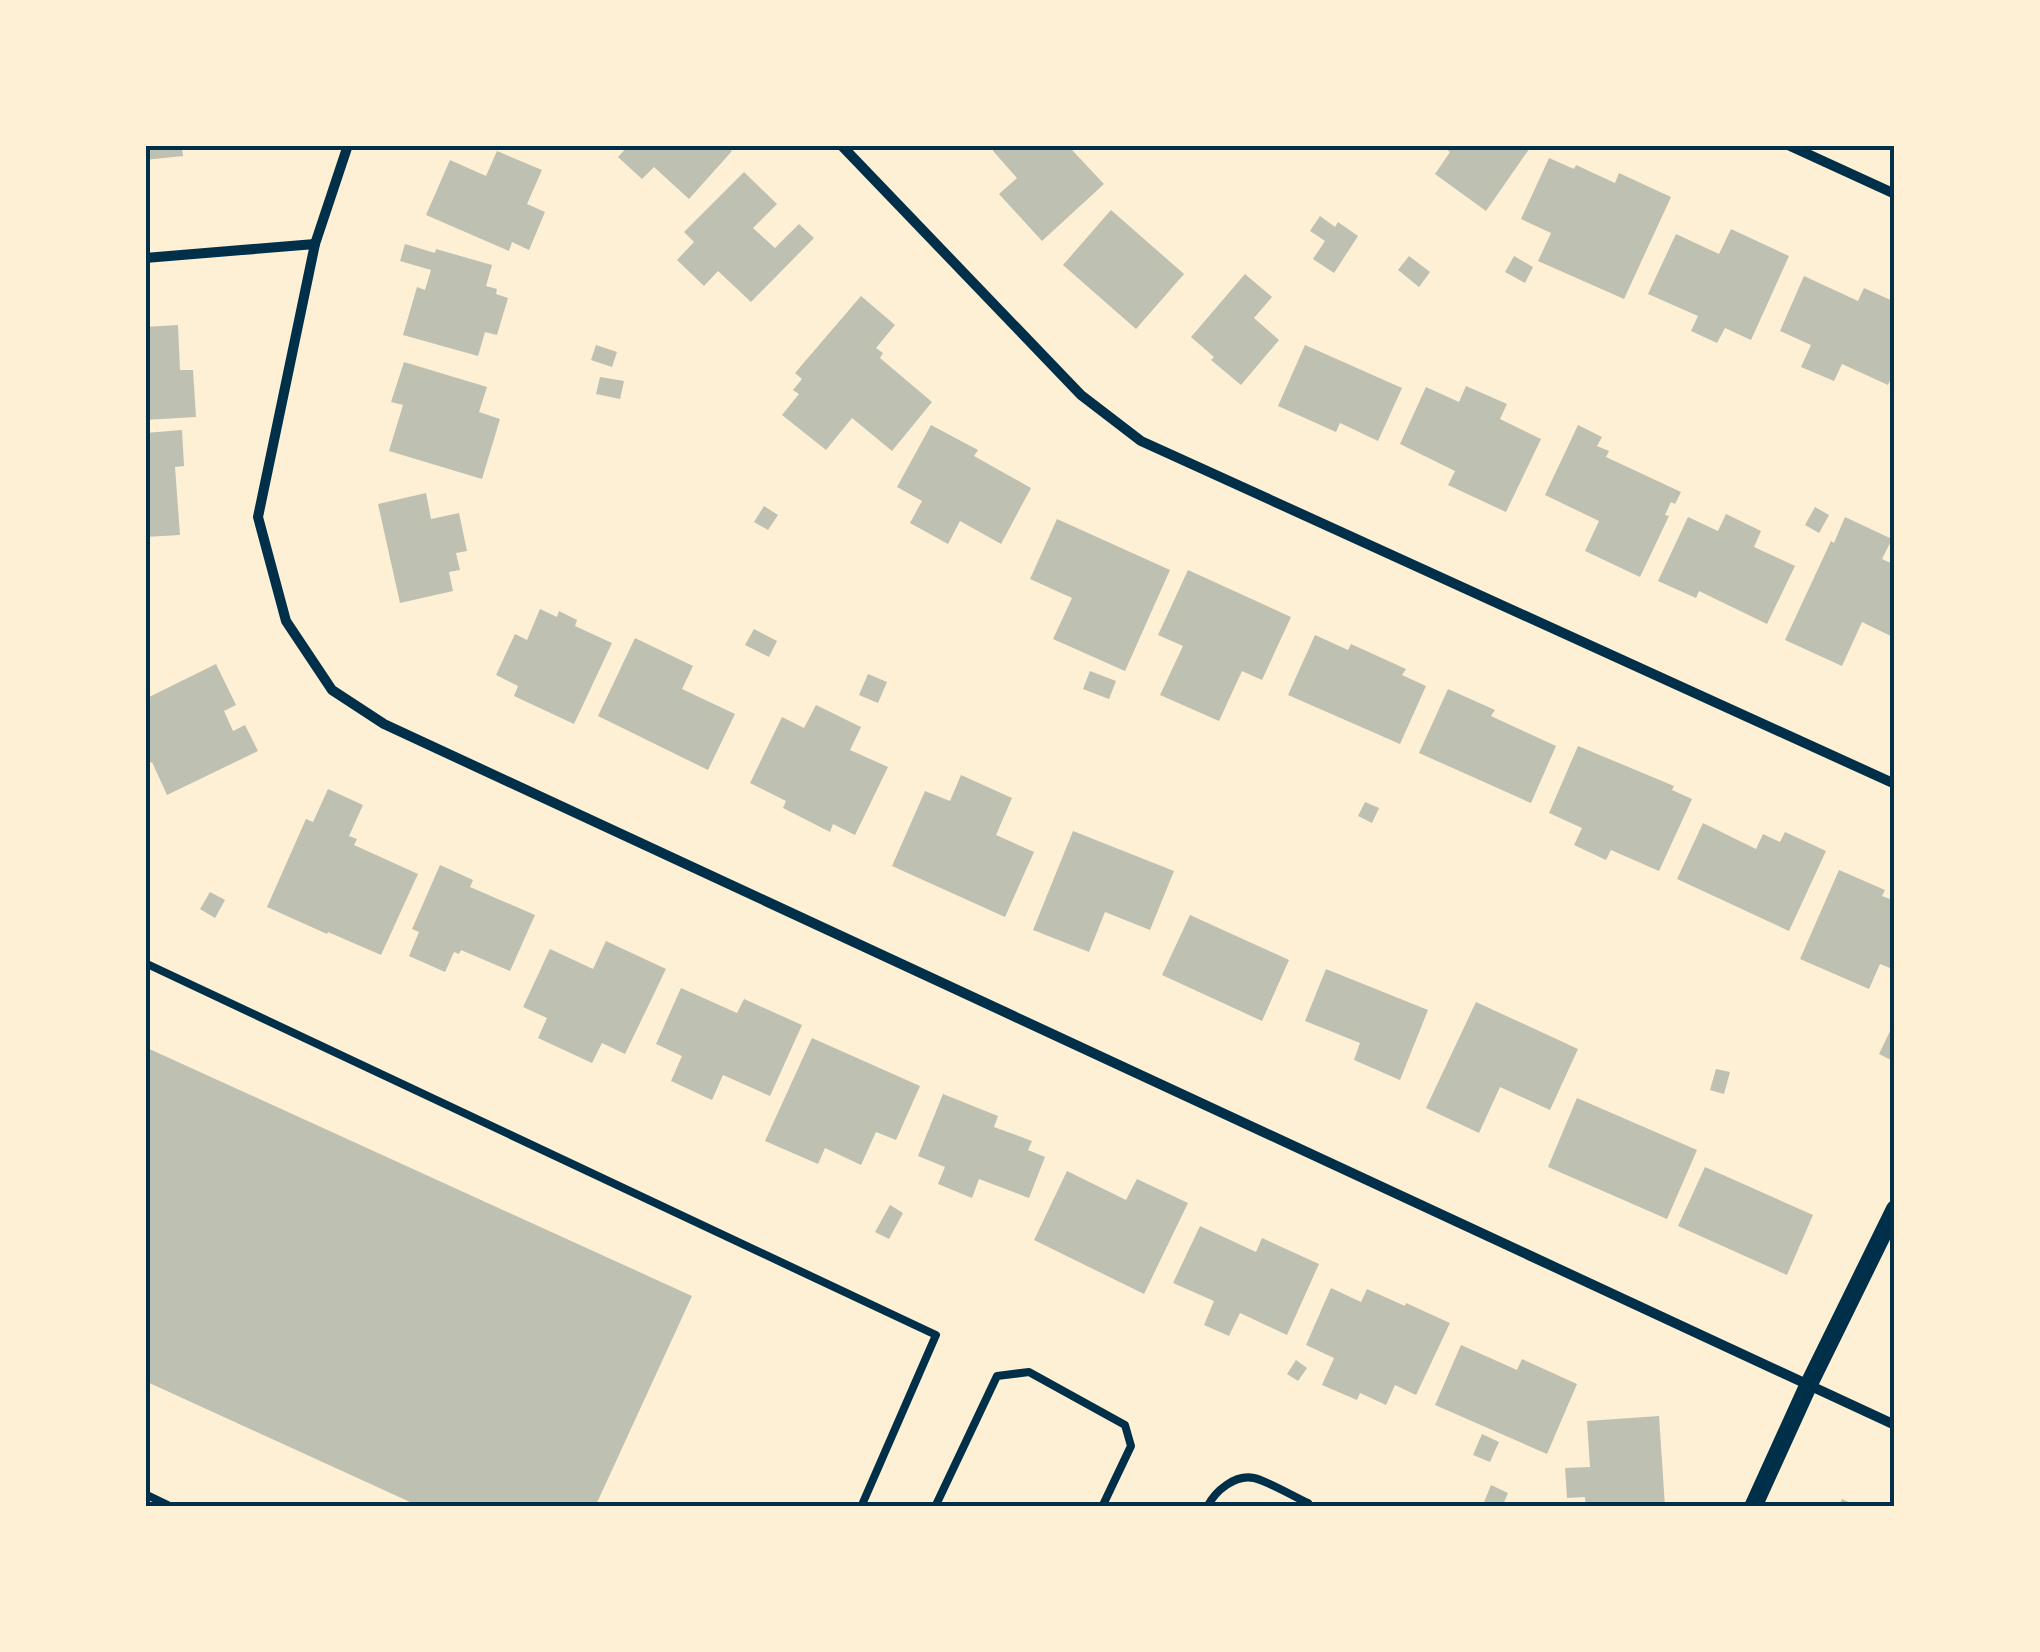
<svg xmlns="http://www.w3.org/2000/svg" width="2040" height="1652" viewBox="0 0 2040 1652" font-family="'Public Sans',sans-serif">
<rect width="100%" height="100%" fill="#fdf0d5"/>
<!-- building -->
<g fill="#bec0b2">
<polygon points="145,145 200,145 200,148 182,149 183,156 145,160"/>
<polygon points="629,145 725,145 732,151 689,199 654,167 642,179 618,157"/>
<polygon points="1000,145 1078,145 1072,150 1104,184 1042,241 999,194 1017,178 993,151"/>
<polygon points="1440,145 1532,145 1486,211 1435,174 1450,152"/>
<polygon points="497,151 542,170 527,204 545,212 529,250 512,242 509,251 426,215 450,160 486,176"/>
<polygon points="1549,158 1574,169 1576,165 1615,183 1619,173 1671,197 1624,299 1538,261 1551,233 1521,219"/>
<polygon points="744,172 777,204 753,228 775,248 799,224 814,238 751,302 718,271 704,286 677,260 694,242 684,232"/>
<polygon points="1111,210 1184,274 1136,329 1063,265"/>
<polygon points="1320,216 1335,227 1338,222 1358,236 1334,273 1313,259 1325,241 1310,231"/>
<polygon points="1731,229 1789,256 1751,340 1725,328 1717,343 1691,331 1698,316 1648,294 1676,234 1719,254"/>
<polygon points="405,244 435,253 436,249 492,265 486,286 497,289 496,294 508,298 497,335 485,332 478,356 403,335 417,287 425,290 431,270 400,261"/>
<polygon points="1409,256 1430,272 1419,287 1398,270"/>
<polygon points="1514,256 1533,267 1525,283 1505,272"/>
<polygon points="1245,274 1272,297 1254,318 1279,340 1241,385 1211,360 1214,357 1191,337"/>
<polygon points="1804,276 1858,301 1864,288 1895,302 1895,369 1888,385 1842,364 1834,381 1801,367 1811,345 1780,331"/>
<polygon points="861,296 895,325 876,348 883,353 880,358 932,402 892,451 852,418 826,450 782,415 799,394 793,390 802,379 795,373"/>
<polygon points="178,325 180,370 193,370 196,417 145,420 145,327"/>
<polygon points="596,345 617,352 612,367 591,360"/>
<polygon points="1305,345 1402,388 1378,441 1340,423 1336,432 1278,406"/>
<polygon points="404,362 487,387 479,412 500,419 482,479 389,451 403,405 391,402"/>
<polygon points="600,377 624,381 620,399 596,394"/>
<polygon points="1466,386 1507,404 1500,419 1541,439 1506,512 1448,485 1455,471 1400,444 1426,387 1459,402"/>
<polygon points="931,425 978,450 974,456 1031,488 1001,544 960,521 948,544 910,523 922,501 897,487"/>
<polygon points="1578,425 1602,437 1597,446 1609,451 1606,457 1681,492 1675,504 1671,502 1665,515 1669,516 1640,577 1585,551 1599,521 1545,495"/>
<polygon points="182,430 184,466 175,467 180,535 145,537 145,433"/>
<polygon points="426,493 431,519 459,513 467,551 456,553 460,570 449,572 453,591 400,603 378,504"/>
<polygon points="764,506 778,515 768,530 754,522"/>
<polygon points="1815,507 1829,515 1819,533 1805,525"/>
<polygon points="1726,514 1761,531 1754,547 1795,566 1767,624 1699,591 1696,598 1658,581 1688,517 1718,531"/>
<polygon points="1845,517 1892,539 1882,559 1895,565 1895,638 1862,622 1842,666 1785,640 1831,541 1834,543"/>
<polygon points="1057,519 1170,570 1125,671 1053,639 1072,598 1030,579"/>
<polygon points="1188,570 1291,617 1262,680 1242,671 1219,721 1160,695 1183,646 1158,635"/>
<polygon points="540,609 557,617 559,611 577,620 575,626 612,643 574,724 514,696 518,686 496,675 515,634 527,640"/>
<polygon points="754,629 777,641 769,657 745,645"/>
<polygon points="1315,635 1348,650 1351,644 1406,669 1402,675 1426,686 1400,744 1288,695"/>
<polygon points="635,638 693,666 682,689 735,714 708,770 598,716"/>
<polygon points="216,664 236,705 224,711 233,731 245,725 258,751 167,795 152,762 145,765 145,699"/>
<polygon points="1090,671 1116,681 1109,699 1083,689"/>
<polygon points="868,674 887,682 878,703 859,695"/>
<polygon points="1448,689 1495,710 1491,716 1556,746 1531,803 1419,753"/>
<polygon points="816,705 861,727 850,750 888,767 855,835 833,824 830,832 783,808 786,801 750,783 782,717 804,728"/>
<polygon points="1578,746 1674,786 1672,790 1692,799 1659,871 1611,850 1606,860 1574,845 1582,828 1549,813"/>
<polygon points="961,775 1012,798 996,835 1034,852 1005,917 892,866 925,791 950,801"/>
<polygon points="328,789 363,805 349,836 357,839 354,845 418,874 381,955 328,932 327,934 267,907 306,819 313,822"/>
<polygon points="1365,802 1379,808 1372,823 1358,816"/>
<polygon points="1703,823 1756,849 1763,834 1780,842 1785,832 1826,851 1789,931 1677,879"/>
<polygon points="1073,831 1174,871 1150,930 1105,912 1089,952 1033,930"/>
<polygon points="440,865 473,880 470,887 535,915 510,971 461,950 459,954 454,952 445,972 409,956 419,932 412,929"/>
<polygon points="1839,870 1885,890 1882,896 1895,901 1895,970 1880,964 1869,989 1800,959"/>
<polygon points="210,892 225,900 215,918 200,909"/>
<polygon points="1190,915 1289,960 1262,1021 1162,975"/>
<polygon points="606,941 666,969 625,1054 602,1043 592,1063 538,1038 547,1018 523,1007 550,949 593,969"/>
<polygon points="1326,969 1428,1010 1400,1080 1354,1060 1360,1043 1305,1021"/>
<polygon points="681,988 737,1013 744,999 802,1025 770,1096 723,1075 712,1100 671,1081 682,1056 656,1044"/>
<polygon points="1476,1002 1578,1049 1550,1110 1500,1087 1479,1133 1426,1108"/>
<polygon points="1891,1029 1895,1031 1895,1062 1879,1054"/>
<polygon points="812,1038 920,1086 896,1140 876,1132 861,1165 825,1148 818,1164 765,1141"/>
<polygon points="145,1047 692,1296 595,1507 421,1507 145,1381"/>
<polygon points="1716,1069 1730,1072 1724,1094 1710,1090"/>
<polygon points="943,1094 998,1116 994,1127 1032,1141 1028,1150 1045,1157 1029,1198 979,1179 972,1198 938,1184 945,1167 918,1156"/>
<polygon points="1577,1098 1697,1150 1667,1219 1548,1167"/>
<polygon points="1705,1167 1813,1215 1787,1275 1678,1226"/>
<polygon points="1067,1171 1126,1200 1137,1179 1188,1203 1144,1294 1034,1240"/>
<polygon points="890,1205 903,1213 889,1239 875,1232"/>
<polygon points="1200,1226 1256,1252 1262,1238 1319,1264 1287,1335 1240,1313 1229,1336 1204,1325 1214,1301 1173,1283"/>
<polygon points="1331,1288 1361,1302 1367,1289 1405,1306 1406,1303 1450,1323 1416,1395 1395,1385 1386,1405 1360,1393 1357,1400 1322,1385 1334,1358 1306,1345"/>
<polygon points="1461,1345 1517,1370 1522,1359 1577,1384 1547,1454 1435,1405"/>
<polygon points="1296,1360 1307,1368 1298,1381 1287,1374"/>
<polygon points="1659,1416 1665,1507 1586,1507 1585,1497 1567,1498 1565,1468 1590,1467 1587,1421"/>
<polygon points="1482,1434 1499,1442 1490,1462 1473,1455"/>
<polygon points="1491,1485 1508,1493 1502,1507 1482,1507"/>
<polygon points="1842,1499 1849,1502 1861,1507 1838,1507"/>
</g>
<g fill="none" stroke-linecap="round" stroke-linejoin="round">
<!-- service -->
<g stroke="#003049" stroke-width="8">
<polyline points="145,963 936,1335 861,1507"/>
<polyline points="145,1494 172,1507"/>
<polyline points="935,1507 997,1376 1029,1372 1125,1425 1131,1446 1102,1507"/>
<path d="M1207,1507c8,-16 28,-33 47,-29 14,3 40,19 54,25l3,4"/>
</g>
<!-- minor -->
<g stroke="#003049" stroke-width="10">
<polyline points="348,145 315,244 258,517 286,621 332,690 384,724 1895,1425"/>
<polyline points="841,145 1081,395 1141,441 1895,784"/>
<polyline points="1788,145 1895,194"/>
<polyline points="145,258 315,244"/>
</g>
<!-- tertiary -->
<polyline stroke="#003049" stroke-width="18" points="1753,1507 1808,1386 1895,1209"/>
</g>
<!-- border -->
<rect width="2040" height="1652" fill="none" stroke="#fdf0d5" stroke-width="295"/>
<rect x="148" y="148" width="1744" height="1356" fill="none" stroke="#003049" stroke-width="4"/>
</svg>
